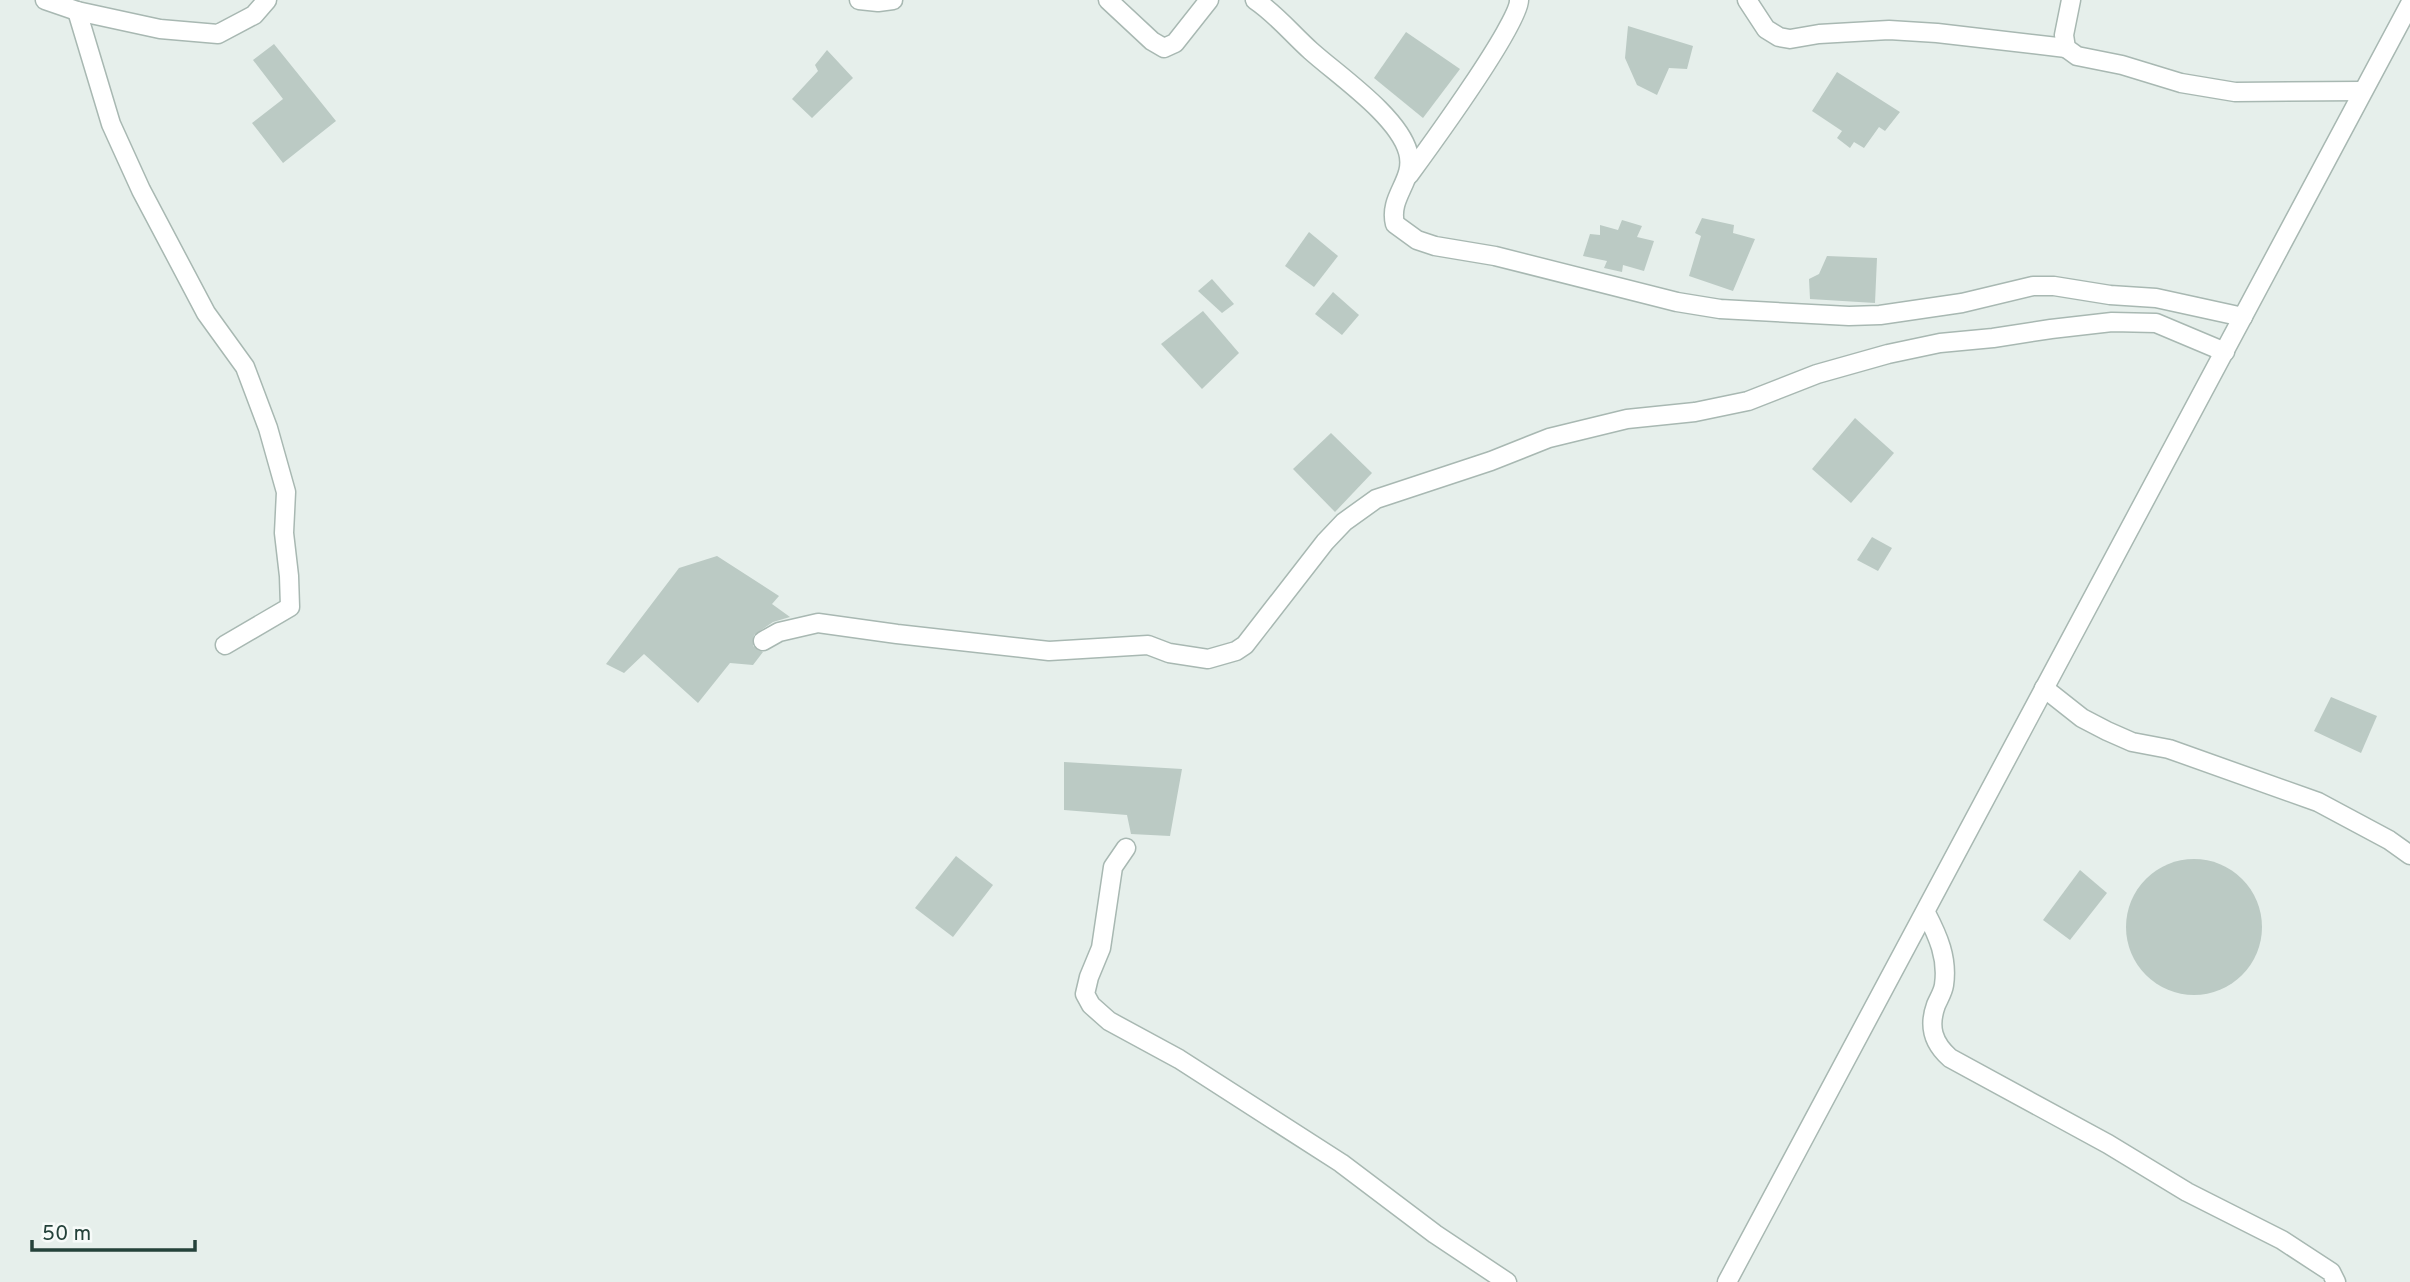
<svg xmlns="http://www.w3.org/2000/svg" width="2410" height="1282" viewBox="0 0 2410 1282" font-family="Overpass,sans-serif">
<rect width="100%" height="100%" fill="#e6efeb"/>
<!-- building -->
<g fill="#bbcac4">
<polygon points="1628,26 1693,46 1687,69 1669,68 1657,95 1637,85 1625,58"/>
<polygon points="1406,32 1460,69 1423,118 1374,78"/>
<polygon points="274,44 336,121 283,163 252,123 283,99 253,60"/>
<polygon points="827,50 853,78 812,118 792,99 818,71 815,65"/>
<polygon points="1837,72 1900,112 1885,131 1879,127 1864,148 1854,142 1850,148 1837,138 1842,131 1812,111"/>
<polygon points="1702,218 1734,225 1733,233 1755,239 1733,291 1689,276 1701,236 1695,233"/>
<polygon points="1622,220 1642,226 1637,237 1654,241 1644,271 1623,265 1622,272 1604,268 1607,261 1583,256 1590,234 1600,235 1600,225 1618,230"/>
<polygon points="1309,232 1338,256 1314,287 1285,266"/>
<polygon points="1827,256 1877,258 1875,303 1810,299 1809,279 1819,274"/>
<polygon points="1212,279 1234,304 1222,313 1198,291"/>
<polygon points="1333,292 1359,315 1342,335 1315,314"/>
<polygon points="1203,311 1239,353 1202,389 1161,344"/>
<polygon points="1855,418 1894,453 1851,503 1812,469"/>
<polygon points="1331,433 1372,473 1335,512 1293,469"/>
<polygon points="1872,537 1892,548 1878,571 1857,560"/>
<polygon points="717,556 779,596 772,604 790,617 773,622 754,635 753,646 763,652 753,665 730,663 698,703 644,654 624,673 606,664 679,568"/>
<polygon points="2331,697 2377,716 2361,753 2314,731"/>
<polygon points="1064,762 1182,769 1170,836 1131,834 1127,815 1064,810"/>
<polygon points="956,856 993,885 953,937 915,908"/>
<circle cx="2194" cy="927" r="68"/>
<polygon points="2080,870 2107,893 2070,940 2043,920"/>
</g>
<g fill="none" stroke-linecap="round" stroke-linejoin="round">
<!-- street casing -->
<g stroke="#a8b8b2" stroke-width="21">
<g id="street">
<polyline points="45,0 77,11 160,29 218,34 254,15 267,0"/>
<polyline points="859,0 878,2 893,0"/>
<polyline points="1108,0 1152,41 1164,48 1175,43 1209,0"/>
<path d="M1255,0c21,14 37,34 56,51 28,25 87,65 97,101 8,28 -20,44 -13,72l22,16 18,6 60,10 182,46 43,7 129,7 31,-1 82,-12 71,-17h21l56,9 46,3 87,19"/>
<polyline points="1747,0 1766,29 1779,37 1790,39 1819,34 1889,30 1937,33 2066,48"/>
<polyline points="2071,0 2064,35 2066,48 2077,56 2122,65 2181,83 2235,92 2362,91"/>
<polyline points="77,11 111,124 141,190 206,313 245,367 268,428 286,492 284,533 289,576 290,607 225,645"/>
<path d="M1409,175c19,-26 111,-152 110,-175"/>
<polyline points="763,641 779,632 818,623 897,634 1049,651 1148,645 1169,653 1208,659 1236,651 1245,645 1325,542 1344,522 1376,499 1491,461 1549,438 1627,419 1695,412 1748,401 1817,374 1888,354 1940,343 1993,338 2051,329 2112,322 2156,323 2225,352"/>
<polyline points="2044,688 2082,718 2107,731 2132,742 2169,749 2318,802 2389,840 2410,855"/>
<polyline points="1126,848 1113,867 1101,948 1089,977 1085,994 1091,1005 1109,1021 1179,1059 1341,1163 1435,1234 1507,1282"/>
<path d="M1926,913c12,23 22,45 18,72 -1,7 -5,13 -8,20 -8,22 -3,38 14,53l158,86 79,48 95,48 49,32 5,10"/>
<polyline points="1727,1282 2410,4"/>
</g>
</g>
<!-- street -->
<use href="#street" stroke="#fff" stroke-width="18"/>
</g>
<!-- scale -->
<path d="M32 1240v10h163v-10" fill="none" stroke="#24423a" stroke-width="3.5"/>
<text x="42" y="1240" font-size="21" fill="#24423a" stroke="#f7fbf9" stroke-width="5" paint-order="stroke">50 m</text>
</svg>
